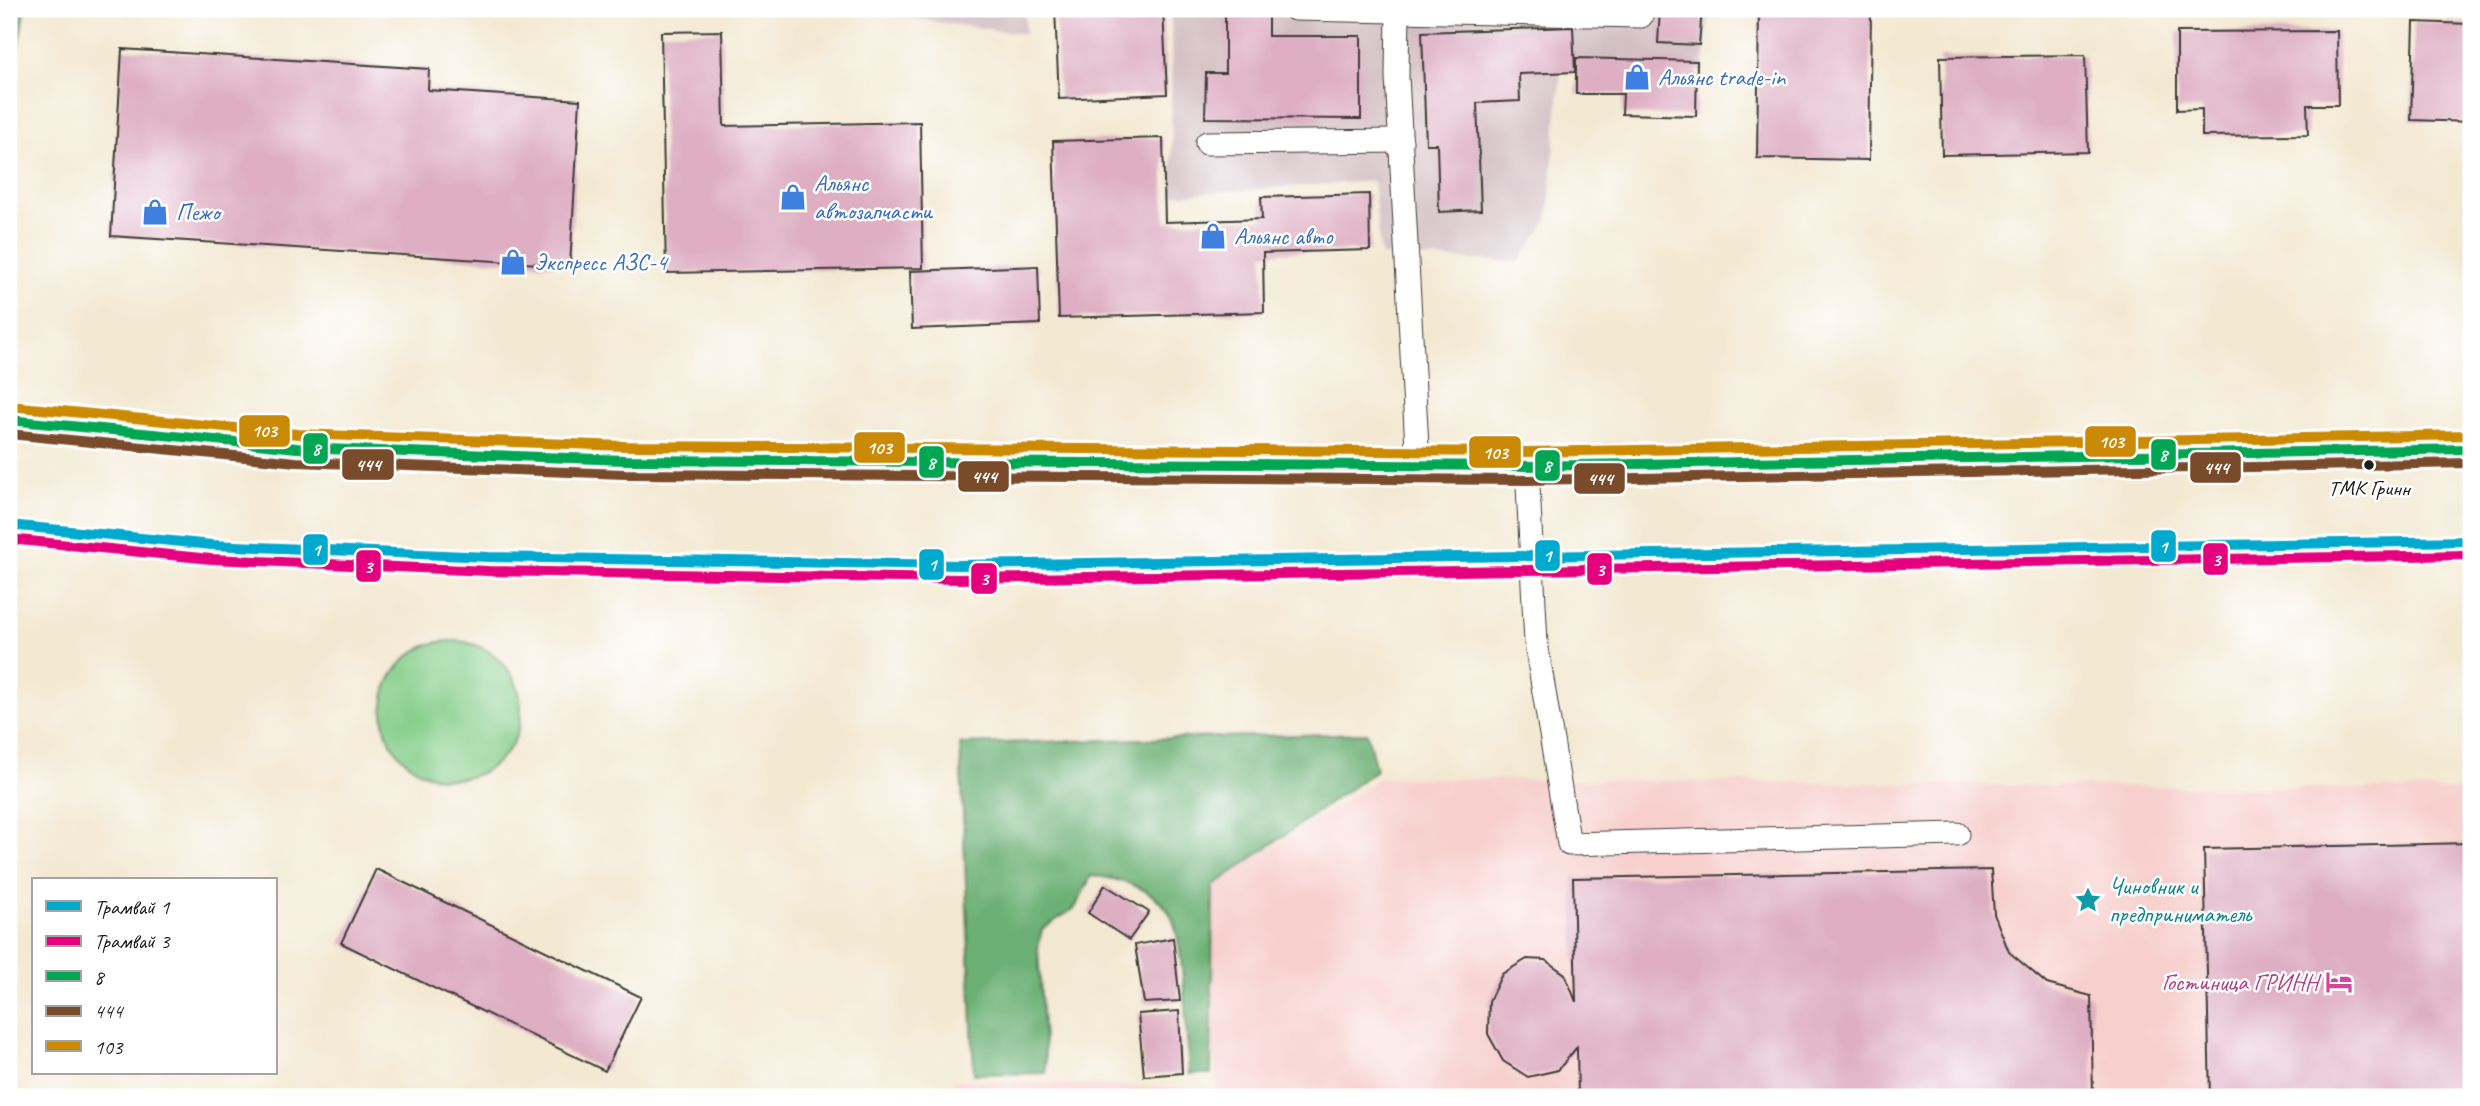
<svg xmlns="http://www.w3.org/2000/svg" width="2480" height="1106" viewBox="0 0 2480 1106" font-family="Caveat,sans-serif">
<rect width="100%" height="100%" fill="#fff"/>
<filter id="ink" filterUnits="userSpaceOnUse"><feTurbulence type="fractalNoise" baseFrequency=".0143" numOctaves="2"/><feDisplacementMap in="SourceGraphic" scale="14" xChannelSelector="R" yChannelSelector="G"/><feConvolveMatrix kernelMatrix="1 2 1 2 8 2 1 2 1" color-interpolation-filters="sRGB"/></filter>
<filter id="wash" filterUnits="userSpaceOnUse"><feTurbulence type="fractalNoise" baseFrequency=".00686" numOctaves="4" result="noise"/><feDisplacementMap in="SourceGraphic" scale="28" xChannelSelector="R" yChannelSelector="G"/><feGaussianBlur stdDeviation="1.57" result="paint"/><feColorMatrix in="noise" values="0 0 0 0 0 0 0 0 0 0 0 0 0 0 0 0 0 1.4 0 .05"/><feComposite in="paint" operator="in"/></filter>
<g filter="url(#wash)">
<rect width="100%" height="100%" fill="#f3e8d1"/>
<!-- built -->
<polygon fill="#f7d0cd" points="1379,778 2471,790 2471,1097 955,1097 954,1080 1217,1089 1202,893"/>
<!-- industrial -->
<g fill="#d2bec3">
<polygon points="842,9 1025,9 1025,34"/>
<polygon points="1171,9 1709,9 1703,71 1561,67 1548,220 1519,262 1381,256 1373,181 1172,195"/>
</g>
<!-- green -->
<circle fill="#85cd89" stroke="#507452" stroke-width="2" cx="452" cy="710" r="69"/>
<!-- forest -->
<g fill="#6cb075" stroke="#446648" stroke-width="2">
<polygon points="9,9 25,9 14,70 9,69"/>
<path d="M1367,733l9,37 -163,116 -2,188h-22c-3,-33 -4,-135 -19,-160 -15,-25 -52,-37 -79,-38l-16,32 -33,21 -4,20 8,124 -72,1 -14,-330z"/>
</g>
<g id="blocks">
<!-- building -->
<g fill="#deafc3">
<polygon points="1055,9 1163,9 1167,94 1059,99"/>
<polygon points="1199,9 1268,9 1268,36 1361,36 1361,119 1205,118 1206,73 1225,73 1225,13 1199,13"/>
<polygon points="1660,9 1702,9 1699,45 1658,43"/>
<polygon points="1759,9 1871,9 1869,160 1757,158"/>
<polygon points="2414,22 2471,24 2471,122 2411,120"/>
<polygon points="1573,27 1575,72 1519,74 1520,101 1477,103 1481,210 1439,212 1437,144 1426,144 1422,32"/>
<polygon points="722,31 724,126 920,122 923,268 666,273 661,32"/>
<polygon points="2337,31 2338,105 2307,105 2308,135 2202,136 2202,109 2177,110 2177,32"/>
<polygon points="122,49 429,69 428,90 580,100 570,266 111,236"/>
<polygon points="2085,55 2088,152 1942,155 1940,57"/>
<polygon points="1576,58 1697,61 1696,116 1622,114 1623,94 1576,94"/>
<polygon points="1163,138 1165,222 1262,219 1261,197 1369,194 1370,250 1263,253 1264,312 1059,318 1053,141"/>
<polygon points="1038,266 1040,324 912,329 910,271"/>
<polygon points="2471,843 2471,1097 2210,1097 2204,849"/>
<polygon points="376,869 641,997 605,1071 341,943"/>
<polygon points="1991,870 1994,914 2009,952 2047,984 2091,996 2093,1097 1578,1097 1577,1047 1558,1070 1528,1077 1503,1061 1488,1034 1489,1001 1502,974 1527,959 1545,960 1565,974 1576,1002 1573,878"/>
<polygon points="1105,885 1149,912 1129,940 1088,913"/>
<polygon points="1173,938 1180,1001 1144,1003 1135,945"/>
<polygon points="1179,1011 1182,1073 1144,1076 1138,1014"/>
</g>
</g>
</g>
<g filter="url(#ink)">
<use href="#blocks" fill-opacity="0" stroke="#3c3b37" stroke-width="2"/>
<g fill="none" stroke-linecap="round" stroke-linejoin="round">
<!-- lane casing -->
<g stroke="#3c3b37" stroke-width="25">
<g id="lane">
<polyline points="1295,9 1641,16"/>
<polyline points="1398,9 1397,76 1418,466"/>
<polyline points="1207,143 1401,141"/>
<polyline points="1527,466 1536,643 1569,844 1957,834"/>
</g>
</g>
<!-- primary casing -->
<g stroke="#3c3b37" stroke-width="41">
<polyline id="primary" points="9,420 297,448 625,460 1527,466 2471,449"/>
</g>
<!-- lane -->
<use href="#lane" stroke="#fff" stroke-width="23"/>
<!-- primary -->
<use href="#primary" stroke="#fff" stroke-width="38"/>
<!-- bus-1 casing -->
<g stroke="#fff" stroke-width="16">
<polyline id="bus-1" points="9,420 297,448 625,460 1527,466 2471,449"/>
</g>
<!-- bus-2 casing -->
<g stroke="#fff" stroke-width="16">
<polyline id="bus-2" points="9,434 296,462 625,474 1527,480 2471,463"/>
</g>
<!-- bus-3 casing -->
<g stroke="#fff" stroke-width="16">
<polyline id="bus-3" points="10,406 298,434 625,446 1527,452 2471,435"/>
</g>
<!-- bus-1 -->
<use href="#bus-1" stroke="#00a651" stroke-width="10"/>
<!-- bus-2 -->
<use href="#bus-2" stroke="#7a4b2a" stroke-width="10"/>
<!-- bus-3 -->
<use href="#bus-3" stroke="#cb8a06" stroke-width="10"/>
<!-- tram-1 casing -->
<g stroke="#fff" stroke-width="16">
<polyline id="tram-1" points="9,525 212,545 489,557 959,565 2471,541"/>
</g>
<!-- tram-2 casing -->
<g stroke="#fff" stroke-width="16">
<polyline id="tram-2" points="9,539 211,559 488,571 959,579 2471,555"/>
</g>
<!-- tram-1 -->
<use href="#tram-1" stroke="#00a9ce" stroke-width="10"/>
<!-- tram-2 -->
<use href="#tram-2" stroke="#e5007d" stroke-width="10"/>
</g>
</g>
<!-- icons -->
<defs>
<g id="shop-bare" transform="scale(2.1)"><path d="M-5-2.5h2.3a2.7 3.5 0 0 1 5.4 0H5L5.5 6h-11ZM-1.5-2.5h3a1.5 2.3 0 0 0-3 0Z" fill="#3f7fe0" stroke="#fff" stroke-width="2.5" paint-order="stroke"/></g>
<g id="sight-bare" transform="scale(2.1)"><path d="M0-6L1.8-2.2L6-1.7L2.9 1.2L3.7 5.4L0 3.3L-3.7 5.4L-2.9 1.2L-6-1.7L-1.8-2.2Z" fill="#0f9aa8" stroke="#fff" stroke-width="2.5" paint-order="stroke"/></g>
<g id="hotel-bare" transform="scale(2.1)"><path d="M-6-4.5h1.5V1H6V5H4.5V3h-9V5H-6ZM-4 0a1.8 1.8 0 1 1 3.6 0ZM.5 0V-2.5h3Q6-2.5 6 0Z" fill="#d1479c" stroke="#fff" stroke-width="2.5" paint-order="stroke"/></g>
</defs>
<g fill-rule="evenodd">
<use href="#shop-bare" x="1637" y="77"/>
<use href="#shop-bare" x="793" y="197"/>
<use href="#shop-bare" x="155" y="212"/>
<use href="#shop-bare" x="1213" y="236"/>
<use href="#shop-bare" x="513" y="262"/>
<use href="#sight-bare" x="2088" y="900"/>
<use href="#hotel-bare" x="2339" y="982"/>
</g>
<!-- markers -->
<circle fill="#1c1c1c" stroke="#fff" stroke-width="2.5" cx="2369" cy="465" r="6"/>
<g text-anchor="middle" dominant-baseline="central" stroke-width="5" stroke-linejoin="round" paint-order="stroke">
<!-- bus labels -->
<g font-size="22" fill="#1c1c1c" stroke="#fff">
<text x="2369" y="488">ТМК Гринн</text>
</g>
<!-- shop labels -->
<g font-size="24" fill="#366cbe" stroke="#fff" text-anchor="start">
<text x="1658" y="77">Альянс trade-in</text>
<text x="814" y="183">Альянс<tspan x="814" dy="28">автозапчасти</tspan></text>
<text x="176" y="212">Пежо</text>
<text x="1234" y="236">Альянс авто</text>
<text x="534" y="262">Экспресс АЗС-4</text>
</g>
<!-- culture labels -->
<g font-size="24" fill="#0d838f" stroke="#fff" text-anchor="start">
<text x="2109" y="886">Чиновник и<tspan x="2109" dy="28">предприниматель</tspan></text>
</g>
<!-- hotel labels -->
<g font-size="24" fill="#b23c85" stroke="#fff" text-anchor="end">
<text x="2318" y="982">Гостиница ГРИНН</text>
</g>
</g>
<g stroke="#fff" stroke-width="2.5">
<rect x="238" y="414" width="53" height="34" rx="7" fill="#cb8a06"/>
<rect x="2084" y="425" width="53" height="33" rx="7" fill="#cb8a06"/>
<rect x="853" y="431" width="53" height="33" rx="7" fill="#cb8a06"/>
<rect x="302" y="432" width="27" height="33" rx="7" fill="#00a651"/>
<rect x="1468" y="435" width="54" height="34" rx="7" fill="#cb8a06"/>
<rect x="2150" y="438" width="27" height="33" rx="7" fill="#00a651"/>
<rect x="918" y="445" width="27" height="34" rx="7" fill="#00a651"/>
<rect x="341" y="448" width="54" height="33" rx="7" fill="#7a4b2a"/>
<rect x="1534" y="449" width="27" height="33" rx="7" fill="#00a651"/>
<rect x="2189" y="451" width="53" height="33" rx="7" fill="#7a4b2a"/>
<rect x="957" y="460" width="53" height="33" rx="7" fill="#7a4b2a"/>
<rect x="1573" y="462" width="53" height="33" rx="7" fill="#7a4b2a"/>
<rect x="2150" y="529" width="27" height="34" rx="7" fill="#00a9ce"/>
<rect x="302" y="533" width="27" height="33" rx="7" fill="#00a9ce"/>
<rect x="1534" y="539" width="27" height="33" rx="7" fill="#00a9ce"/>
<rect x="2202" y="542" width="27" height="34" rx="7" fill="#e5007d"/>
<rect x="918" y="548" width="27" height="33" rx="7" fill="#00a9ce"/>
<rect x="355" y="549" width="27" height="34" rx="7" fill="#e5007d"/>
<rect x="1586" y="552" width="27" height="34" rx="7" fill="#e5007d"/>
<rect x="970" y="562" width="28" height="33" rx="7" fill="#e5007d"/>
</g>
<g font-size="19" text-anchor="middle" font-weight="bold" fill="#fff">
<text x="264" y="437">103</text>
<text x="2111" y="448">103</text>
<text x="879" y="454">103</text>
<text x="316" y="455">8</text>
<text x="1495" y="459">103</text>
<text x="2163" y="461">8</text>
<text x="931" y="469">8</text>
<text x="368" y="471">444</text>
<text x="1547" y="472">8</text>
<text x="2216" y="474">444</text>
<text x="984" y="483">444</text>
<text x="1600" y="485">444</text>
<text x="2163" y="553">1</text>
<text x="316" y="556">1</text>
<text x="1547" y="562">1</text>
<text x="2216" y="566">3</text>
<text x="932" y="571">1</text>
<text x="368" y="573">3</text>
<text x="1600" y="576">3</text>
<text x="984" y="585">3</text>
</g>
<!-- margin -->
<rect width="2480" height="1106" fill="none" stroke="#fff" stroke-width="35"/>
<!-- legend -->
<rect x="32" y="878" width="245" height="196" fill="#ffffff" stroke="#a4a4a4" stroke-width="2"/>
<rect x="46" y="901" width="35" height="10" fill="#00a9ce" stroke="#a4a4a4" stroke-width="2"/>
<text x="94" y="914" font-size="21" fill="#1c1c1c">Трамвай 1</text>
<rect x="46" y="936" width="35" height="10" fill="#e5007d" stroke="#a4a4a4" stroke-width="2"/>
<text x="94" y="948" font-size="21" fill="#1c1c1c">Трамвай 3</text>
<rect x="46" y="971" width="35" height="10" fill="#00a651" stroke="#a4a4a4" stroke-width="2"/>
<text x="94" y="984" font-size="21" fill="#1c1c1c">8</text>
<rect x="46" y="1006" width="35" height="10" fill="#7a4b2a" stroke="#a4a4a4" stroke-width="2"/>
<text x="94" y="1018" font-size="21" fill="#1c1c1c">444</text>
<rect x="46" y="1041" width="35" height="10" fill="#cb8a06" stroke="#a4a4a4" stroke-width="2"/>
<text x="94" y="1054" font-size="21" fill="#1c1c1c">103</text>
</svg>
